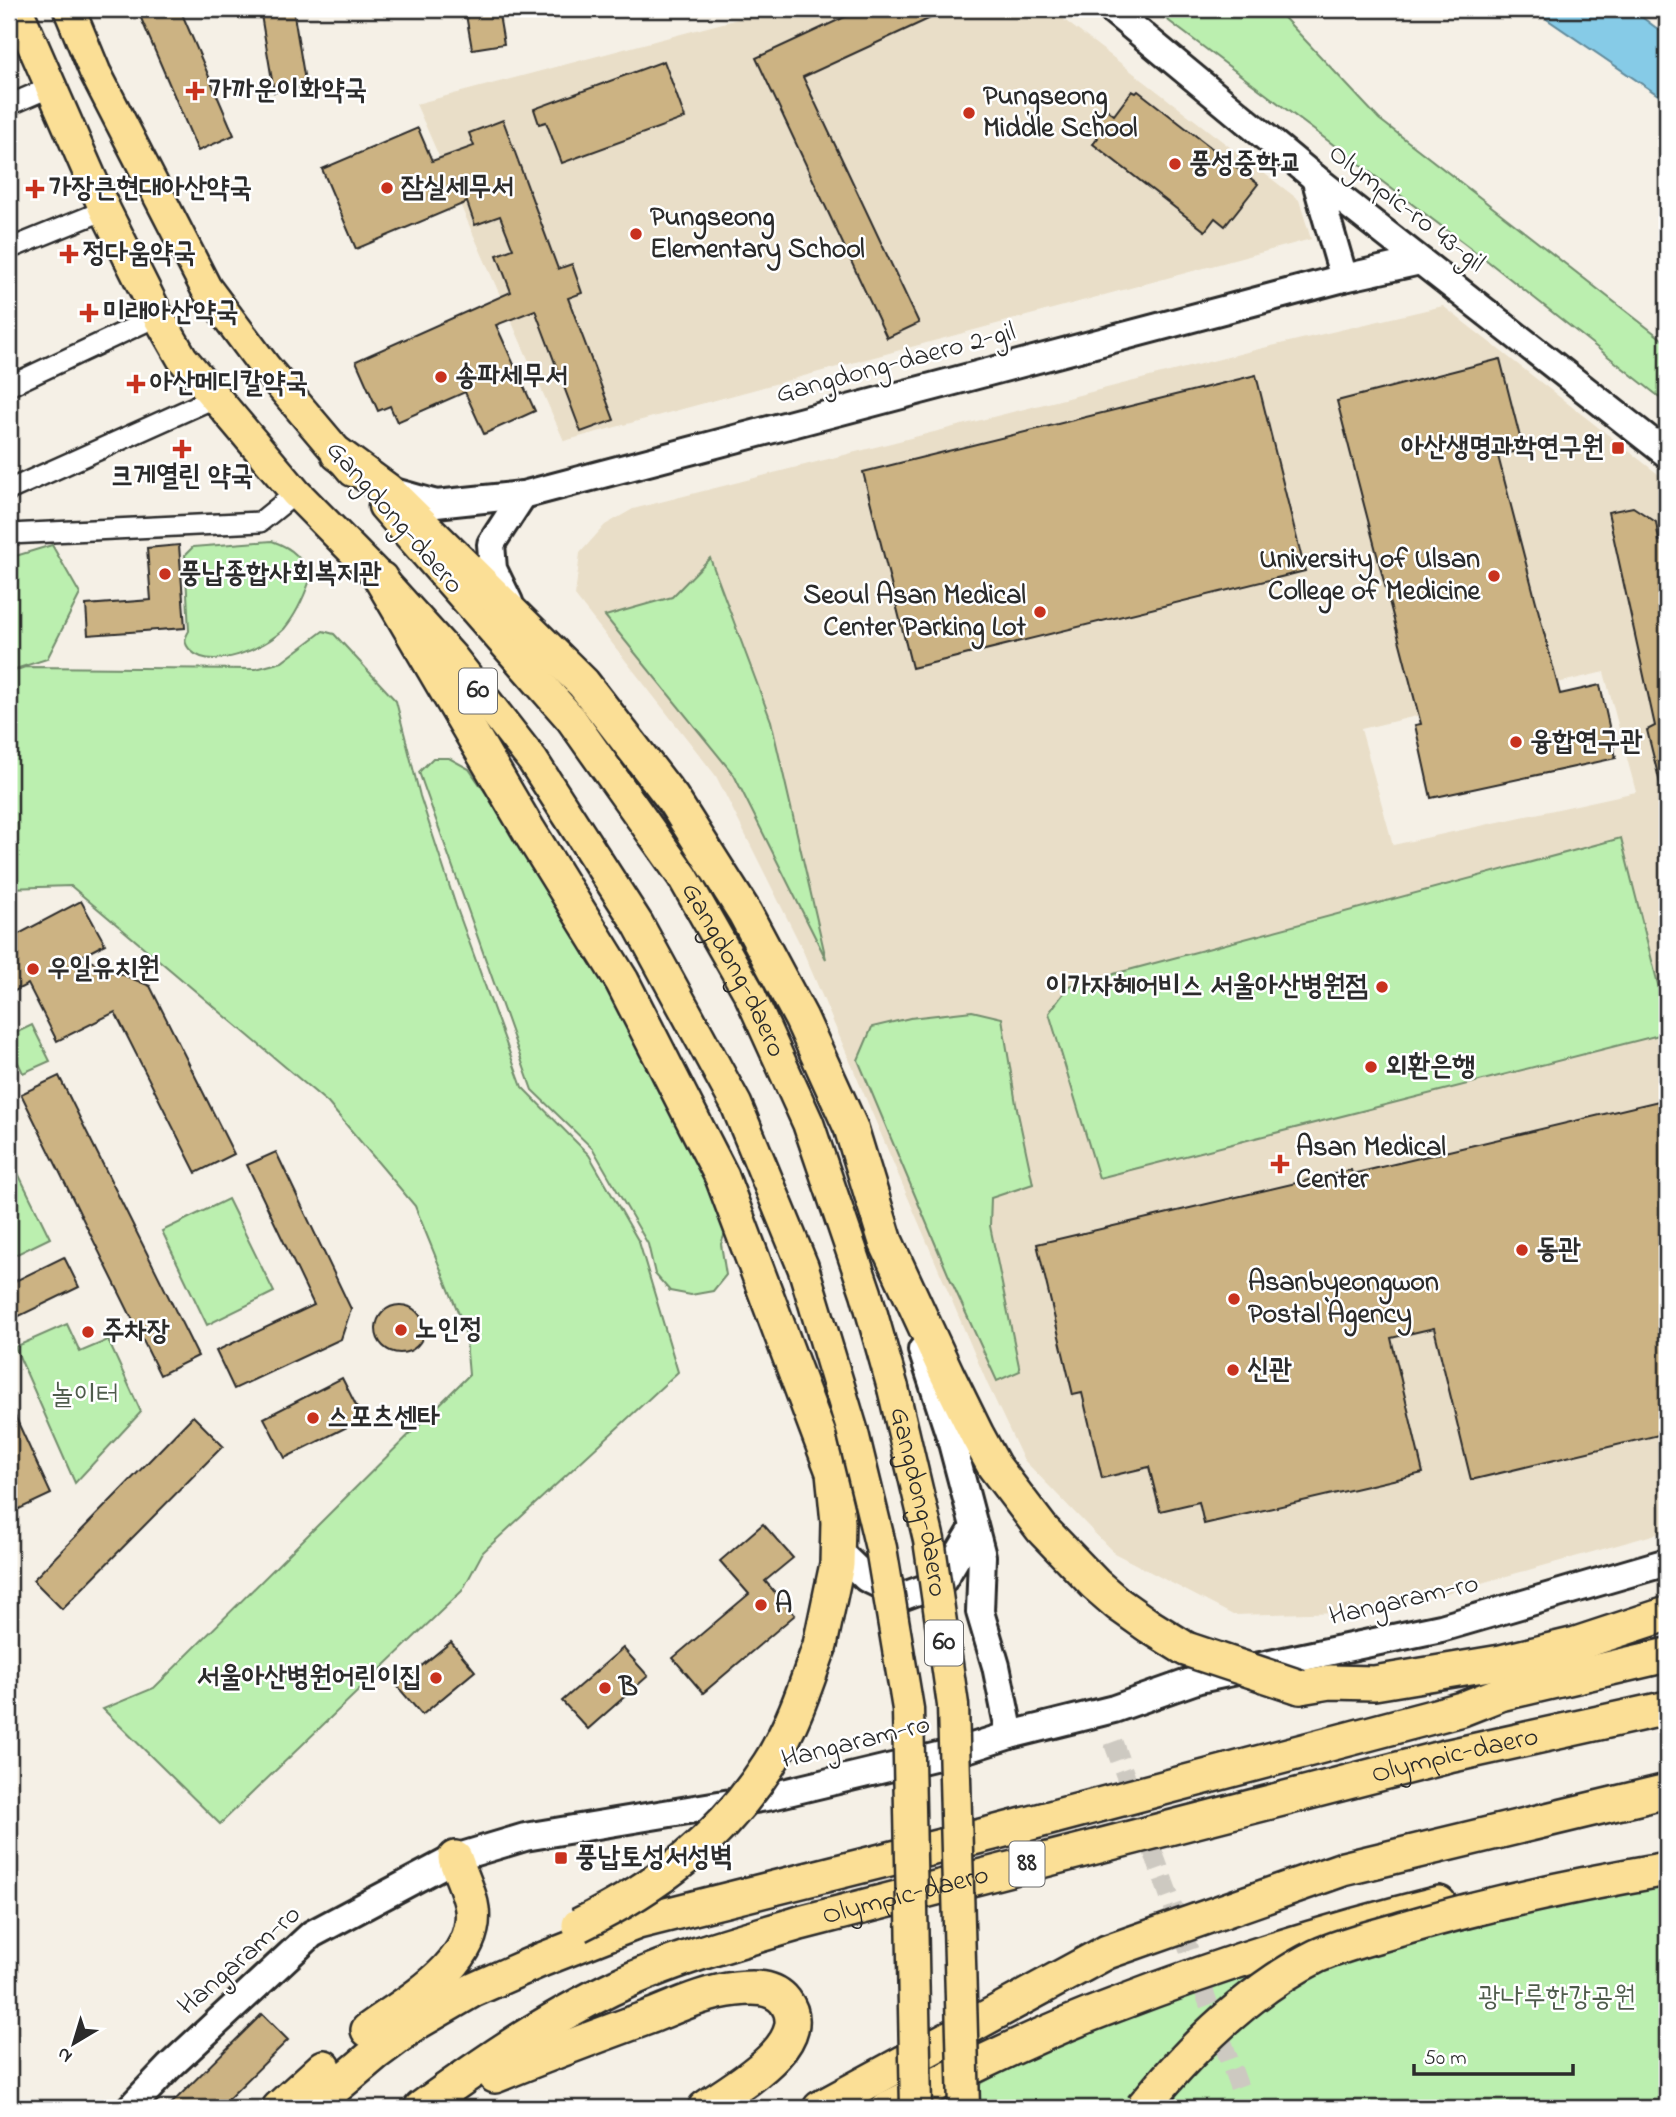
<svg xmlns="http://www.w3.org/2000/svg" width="1676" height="2117" viewBox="0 0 1676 2117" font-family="'Indie Flower','Poor Story',sans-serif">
<rect width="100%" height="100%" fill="#f5f0e6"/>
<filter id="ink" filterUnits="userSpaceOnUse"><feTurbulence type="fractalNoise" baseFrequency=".0143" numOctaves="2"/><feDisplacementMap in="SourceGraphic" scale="14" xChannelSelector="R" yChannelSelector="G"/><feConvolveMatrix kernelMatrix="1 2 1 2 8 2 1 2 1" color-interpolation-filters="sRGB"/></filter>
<g filter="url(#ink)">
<!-- built -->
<g fill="#e9dec8" fill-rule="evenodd">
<polygon points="776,9 1050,9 1299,200 1311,239 564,441 416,104"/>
<path d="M1443,306l224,175v1050l-285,80 -149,4 -119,-62 -91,-94 -36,-76 -187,-439 -84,-168 -141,-180 5,-43 25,-28 28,-16 626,-160zM1604,672l32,120 -243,53 -32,-116z"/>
</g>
<!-- green -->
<g fill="#bbefaf" stroke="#738d6d" stroke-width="2">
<polygon points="1153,9 1276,9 1379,119 1667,343 1667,403 1485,259"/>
<path d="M272,541c23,8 30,17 38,39 -6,17 -14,35 -26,49 -19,19 -72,43 -94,21 -6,-7 -6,-11 -1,-19l-4,-76 8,-8z"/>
<polygon points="52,545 80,594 47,659 9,671 9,558"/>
<polygon points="710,558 771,721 826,959 734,775 605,616 672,597"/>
<polygon points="323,631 334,634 396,701 420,796 456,906 522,1087 589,1155 639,1242 678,1372 483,1552 462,1591 220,1824 103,1709 154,1688 469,1375 465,1329 415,1206 328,1103 71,886 9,888 9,673 25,667 256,669 282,662"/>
<polygon points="433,758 449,758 469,769 620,986 729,1222 721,1244 726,1275 713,1291 691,1295 670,1291 655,1274 648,1244 593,1149 532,1090 419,772"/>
<polygon points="1621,838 1667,1020 1667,1033 1099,1178 1049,1013 1069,986"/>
<polygon points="972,1011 1002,1018 1016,1104 1033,1184 991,1198 990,1226 1020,1371 997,1381 948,1274 858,1060 872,1027 910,1018"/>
<polygon points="32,1025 50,1061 23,1073 9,1044 9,1036"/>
<polygon points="11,1159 50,1238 9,1258 9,1161"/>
<polygon points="228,1199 274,1292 207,1325 162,1231"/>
<polygon points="67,1324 80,1352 108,1340 141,1412 75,1483 15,1347"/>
<polygon points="1667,1862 1667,2108 936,2108 1070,2035 1223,1967"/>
</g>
<!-- water -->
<polygon fill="#86cbe7" stroke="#628b9c" stroke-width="2" points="1532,9 1631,9 1667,36 1667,101"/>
<!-- building -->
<g fill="#ccb383" stroke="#2b2b2b" stroke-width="2">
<polygon points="137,9 180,9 234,135 198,151"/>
<polygon points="260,9 293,9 306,87 274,92"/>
<polygon points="465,9 498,9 504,44 472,49"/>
<polygon points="862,9 950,9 803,77 919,323 887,338 756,58"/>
<polygon points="664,61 685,118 562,163 546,122 539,124 534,109"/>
<polygon points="1132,91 1136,93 1138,91 1258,184 1225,226 1215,218 1205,231 1093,144 1098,138 1087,129 1104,107 1114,115"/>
<polygon points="503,120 558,269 572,264 582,293 568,298 614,420 581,432 535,310 496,325 535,411 484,434 465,392 397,422 390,406 378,411 356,361 511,292 497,255 513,249 500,216 475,225 467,202 356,249 322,169 418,128 432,161 474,146 469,133"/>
<polygon points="1500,359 1523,449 1498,456 1560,694 1600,685 1616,758 1431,798 1415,725 1421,724 1337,401"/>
<polygon points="1256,375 1305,571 912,668 863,472"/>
<polygon points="1633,507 1656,522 1659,541 1667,540 1667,786 1661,787 1647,730 1655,726 1608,512"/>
<polygon points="179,545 185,628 88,635 86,605 151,600 147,548"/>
<polygon points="81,901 105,944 80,957 150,986 234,1154 196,1173 115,1012 57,1041 28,984 9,994 9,939"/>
<polygon points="59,1076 198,1356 160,1375 21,1094"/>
<polygon points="1667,1099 1667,1433 1471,1480 1434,1328 1391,1338 1423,1473 1204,1524 1199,1502 1160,1511 1149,1467 1102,1478 1082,1393 1073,1395 1037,1244 1351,1170 1352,1174"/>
<polygon points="276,1152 351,1309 341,1339 234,1389 216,1351 314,1305 247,1165"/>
<polygon points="64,1257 79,1287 9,1321 9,1284"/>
<circle cx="400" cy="1329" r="24"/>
<polygon points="342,1378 363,1419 285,1458 264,1418"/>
<polygon points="9,1403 51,1494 17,1510 9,1492"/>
<polygon points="193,1416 223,1446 62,1609 33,1580"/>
<polygon points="763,1524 793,1558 765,1581 795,1615 703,1693 673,1658 749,1594 720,1561"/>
<polygon points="451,1642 475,1671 422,1715 397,1686"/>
<polygon points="623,1648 648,1676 588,1729 562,1701"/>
<polygon points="262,2014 288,2040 219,2108 167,2108"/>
</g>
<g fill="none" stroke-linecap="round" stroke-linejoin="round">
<!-- street-tunnel -->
<polyline stroke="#cdc9c1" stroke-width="19" stroke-dasharray="19 10" stroke-linecap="butt" points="1113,1742 1239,2087"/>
<!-- street casing -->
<g stroke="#2b2b2b" stroke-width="24">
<g id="street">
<polyline points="9,105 51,87"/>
<polyline points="9,249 105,210"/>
<polyline points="9,386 158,316"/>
<polyline points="9,490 214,398"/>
<polyline points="9,534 260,522 296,493"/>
</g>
</g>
<!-- secondary casing -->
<g stroke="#2b2b2b" stroke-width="32">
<g id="secondary">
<polyline points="1111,9 1315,178 1667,454"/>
<polyline points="1315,178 1344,278"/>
<polyline points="387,490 436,504 523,495 1344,278 1420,261"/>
<polyline points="509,602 493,569 491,544 523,495"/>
<polyline points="922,1350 951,1439 982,1556 980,1612 996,1666 1010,1735"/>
<polyline points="837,1550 866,1578 904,1596 942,1582 974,1528"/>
<polyline points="130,2108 169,2067 312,1934 455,1858 525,1837 767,1797 963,1750 1010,1735 1114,1709 1199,1679 1441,1628 1667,1562"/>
</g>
</g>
<!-- primary casing -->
<g stroke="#2b2b2b" stroke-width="35">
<g id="primary">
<polyline points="17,9 105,210 158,316 182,358 296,493 381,579 451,656 533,761 638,924 736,1104 803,1267 852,1429"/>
<polyline points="69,9 95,72 206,288 265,367 353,471"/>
<path id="s1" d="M384,506l187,213 112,158 66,116 59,130 58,170 27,95"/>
</g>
</g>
<!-- highway casing -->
<g stroke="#2b2b2b" stroke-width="38">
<g id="highway">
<polyline points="338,454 387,490 583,683 672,798 745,913 801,1018 851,1128 886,1242 947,1374 977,1435 994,1466 1042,1529 1095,1584 1118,1604 1149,1626 1186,1649"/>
<polyline points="381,579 529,831 622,981 722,1177 833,1472 838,1522 837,1564 820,1645"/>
<polyline points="1300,1687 1330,1682 1374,1683 1501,1662 1576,1644 1667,1614"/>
<path d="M368,2030c38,-28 111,-66 104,-121 -2,-17 -12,-35 -17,-51"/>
<path d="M495,2076c51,-21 102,-40 154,-59 28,-11 57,-25 87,-28 17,-2 37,-3 49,12 32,42 -52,87 -80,107"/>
<polyline points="279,2108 324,2067"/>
<polyline points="311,2108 376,2053 418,2022 473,1990 541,1960 638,1922 993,1833 1462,1709 1500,1694 1667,1655"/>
<path id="s2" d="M421,2108c66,-48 136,-96 211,-129 54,-24 112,-39 168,-56l649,-167 218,-48"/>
<polyline points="820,2108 1107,1952 1343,1869 1667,1791"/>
<path d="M888,2108c74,-36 149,-74 227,-103 106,-41 214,-75 324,-102"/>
</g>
</g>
<!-- street -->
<use href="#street" stroke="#fff" stroke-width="19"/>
<!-- secondary -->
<use href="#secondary" stroke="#fff" stroke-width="26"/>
<!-- primary -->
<use href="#primary" stroke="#fbdf96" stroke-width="30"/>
<!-- highway -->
<use href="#highway" stroke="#fbdf96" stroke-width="33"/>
<!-- primary-bridge casing -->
<g stroke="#2b2b2b" stroke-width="35" stroke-linecap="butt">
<g id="primary-bridge">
<path id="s3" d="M893,1388l36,152 24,165 11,403"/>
<polyline points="852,1429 881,1548 908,1709 916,2108"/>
</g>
</g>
<!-- highway-bridge casing -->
<g stroke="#2b2b2b" stroke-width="38" stroke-linecap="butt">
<g id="highway-bridge">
<polyline points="1186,1649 1300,1687"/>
<path d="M579,1925c78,-38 142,-86 190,-161 23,-36 37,-79 51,-119"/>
<path d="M1142,2108c48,-59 106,-118 175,-152 29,-13 61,-20 91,-29 85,-25 172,-43 259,-58"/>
</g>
</g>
<!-- primary-bridge -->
<use href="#primary-bridge" stroke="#fbdf96" stroke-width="30"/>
<!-- highway-bridge -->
<use href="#highway-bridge" stroke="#fbdf96" stroke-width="33"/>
</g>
</g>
<!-- markers -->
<g fill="#c8321e" stroke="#fff" stroke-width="2.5">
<path d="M191.5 80.5h7v7h7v7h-7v7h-7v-7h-7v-7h7z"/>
<circle cx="969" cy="113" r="7"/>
<circle cx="1175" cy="164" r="7"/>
<circle cx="387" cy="188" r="7"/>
<path d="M31.5 178.5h7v7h7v7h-7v7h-7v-7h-7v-7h7z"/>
<circle cx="636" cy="234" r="7"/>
<path d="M65.5 243.5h7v7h7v7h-7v7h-7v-7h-7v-7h7z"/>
<path d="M85.5 302.5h7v7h7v7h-7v7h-7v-7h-7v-7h7z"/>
<circle cx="441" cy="377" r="7"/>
<path d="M132.5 373.5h7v7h7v7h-7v7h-7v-7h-7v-7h7z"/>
<rect x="1611" y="441" width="14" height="14" rx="3.5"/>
<path d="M178.5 438.5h7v7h7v7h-7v7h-7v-7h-7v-7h7z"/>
<circle cx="165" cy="574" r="7"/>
<circle cx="1494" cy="576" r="7"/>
<circle cx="1040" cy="612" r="7"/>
<circle cx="1516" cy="742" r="7"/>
<circle cx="33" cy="969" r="7"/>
<circle cx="1382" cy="987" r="7"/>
<circle cx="1371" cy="1067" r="7"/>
<path d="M1276.5 1153.5h7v7h7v7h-7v7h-7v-7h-7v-7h7z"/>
<circle cx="1522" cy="1250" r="7"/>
<circle cx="1234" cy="1299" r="7"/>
<circle cx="401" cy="1330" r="7"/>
<circle cx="88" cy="1332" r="7"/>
<circle cx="1233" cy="1370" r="7"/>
<circle cx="313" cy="1418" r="7"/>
<circle cx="761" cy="1605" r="7"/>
<circle cx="436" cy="1678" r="7"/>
<circle cx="605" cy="1688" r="7"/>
<rect x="554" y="1851" width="14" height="14" rx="3.5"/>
</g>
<g text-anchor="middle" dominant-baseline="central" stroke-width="5" stroke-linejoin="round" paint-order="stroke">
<!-- shield labels -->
<g fill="#fff" stroke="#6b6b6b" stroke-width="2">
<rect x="459" y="668.5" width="38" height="45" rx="5"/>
<rect x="925" y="1620.5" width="38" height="45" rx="5"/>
<rect x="1009.5" y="1841.5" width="35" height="45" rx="5"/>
</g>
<g font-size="26" font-weight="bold" fill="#2b2b2b">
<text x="478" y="691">60</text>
<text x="944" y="1643">60</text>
<text x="1027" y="1864">88</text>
</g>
<!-- poi labels -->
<g font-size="28" font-weight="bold" fill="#2b2b2b" stroke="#fff" text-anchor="start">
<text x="209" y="91">가까운이화약국</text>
<text x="983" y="97">Pungseong<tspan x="983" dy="32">Middle School</tspan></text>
<text x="1189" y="164">풍성중학교</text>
<text x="401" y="188">잠실세무서</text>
<text x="49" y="189">가장큰현대아산약국</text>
<text x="650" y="218">Pungseong<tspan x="650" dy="32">Elementary School</tspan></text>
<text x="83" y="254">정다움약국</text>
<text x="103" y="313">미래아산약국</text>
<text x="455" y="377">송파세무서</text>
<text x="150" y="384">아산메디칼약국</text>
<text x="1604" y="448" text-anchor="end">아산생명과학연구원</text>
<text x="182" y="477" text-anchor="middle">크게열린 약국</text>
<text x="1480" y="560" text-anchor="end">University of Ulsan<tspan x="1480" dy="32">College of Medicine</tspan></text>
<text x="179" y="574">풍납종합사회복지관</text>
<text x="1026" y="596" text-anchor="end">Seoul Asan Medical<tspan x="1026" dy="32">Center Parking Lot</tspan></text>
<text x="1530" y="742">융합연구관</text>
<text x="47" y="969">우일유치원</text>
<text x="1368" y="987" text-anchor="end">이가자헤어비스 서울아산병원점</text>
<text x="1385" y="1067">외환은행</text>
<text x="1296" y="1148">Asan Medical<tspan x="1296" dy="32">Center</tspan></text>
<text x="1536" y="1250">동관</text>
<text x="1248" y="1283">Asanbyeongwon<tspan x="1248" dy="32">Postal Agency</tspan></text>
<text x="415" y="1330">노인정</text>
<text x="102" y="1332">주차장</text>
<text x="1247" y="1370">신관</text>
<text x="327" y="1418">스포츠센타</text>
<text x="775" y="1605">A</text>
<text x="422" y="1678" text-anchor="end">서울아산병원어린이집</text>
<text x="619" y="1688">B</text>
<text x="575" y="1858">풍납토성서성벽</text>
</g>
<!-- street labels -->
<g font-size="28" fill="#2b2b2b" stroke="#fff">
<text transform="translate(1406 209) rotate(38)">Olympic-ro 43-gil</text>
<text transform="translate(896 364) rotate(-15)">Gangdong-daero 2-gil</text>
<text transform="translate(394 518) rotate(49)">Gangdong-daero</text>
<text stroke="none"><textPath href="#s1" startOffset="583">Gangdong-daero</textPath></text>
<text stroke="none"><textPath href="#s3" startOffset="117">Gangdong-daero</textPath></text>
<text transform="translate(1404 1601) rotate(-13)">Hangaram-ro</text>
<text transform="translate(856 1743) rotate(-14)">Hangaram-ro</text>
<text stroke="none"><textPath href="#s2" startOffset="1101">Olympic-daero</textPath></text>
<text stroke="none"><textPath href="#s2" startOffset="534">Olympic-daero</textPath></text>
<text transform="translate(240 1961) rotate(-41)">Hangaram-ro</text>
</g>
<!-- park labels -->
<g font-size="28" fill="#4f5c4c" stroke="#fff">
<text x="85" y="1396">놀이터</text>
<text x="1557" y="1998">광나루한강공원</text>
</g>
</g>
<!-- margin -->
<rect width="1676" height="2117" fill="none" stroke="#fff" stroke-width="35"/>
<rect x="18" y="18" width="1641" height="2082" fill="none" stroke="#2b2b2b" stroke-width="2.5" filter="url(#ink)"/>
<!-- north arrow -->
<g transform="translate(74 2043) rotate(218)" stroke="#ffffff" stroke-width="5" paint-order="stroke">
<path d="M0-5L12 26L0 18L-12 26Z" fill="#2b2b2b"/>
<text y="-10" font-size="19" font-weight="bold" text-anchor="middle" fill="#2b2b2b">N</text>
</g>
<!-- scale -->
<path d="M1414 2064v10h159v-10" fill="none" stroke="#2b2b2b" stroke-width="3.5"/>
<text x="1424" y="2064" font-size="21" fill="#2b2b2b" stroke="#ffffff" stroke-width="5" paint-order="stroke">50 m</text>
</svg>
